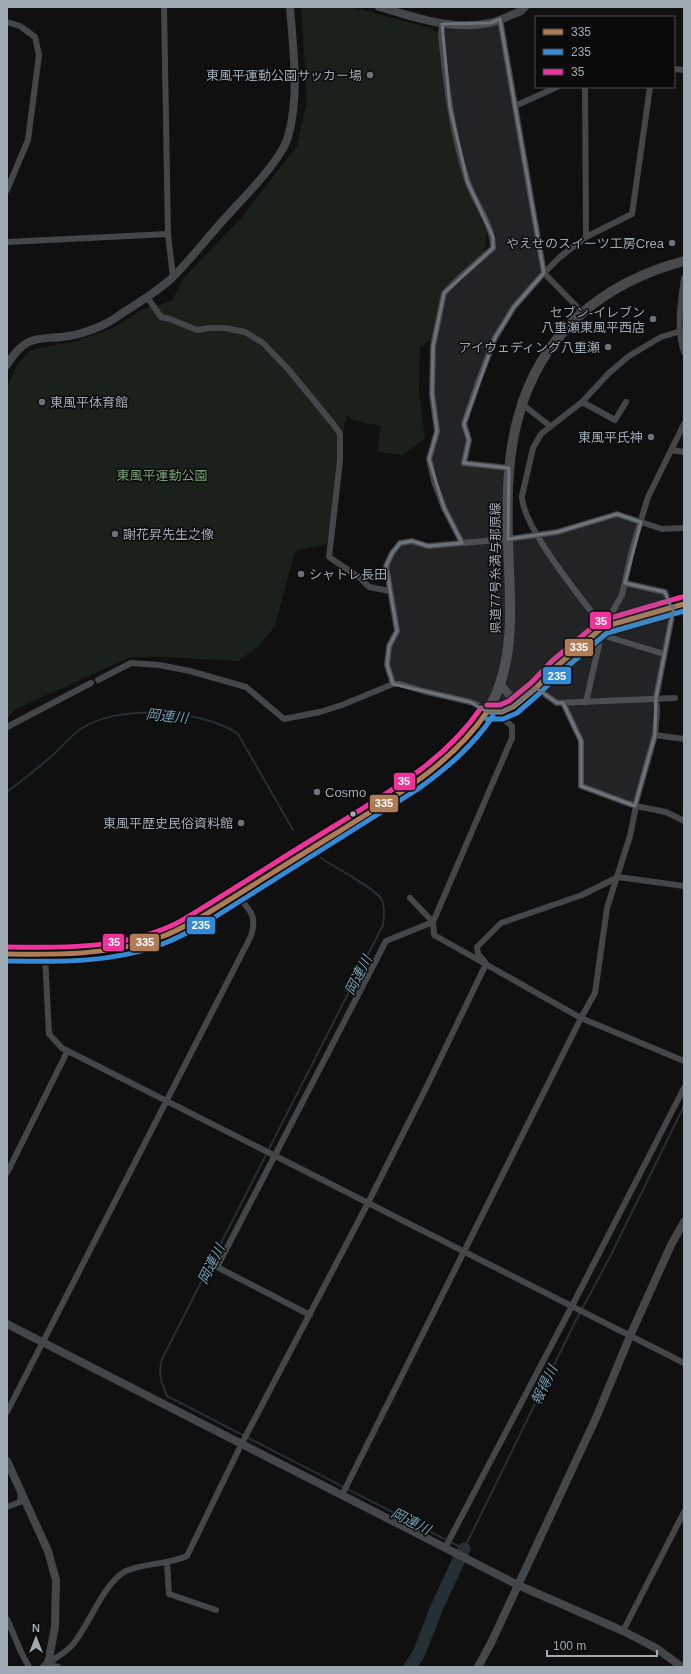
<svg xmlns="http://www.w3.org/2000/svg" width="691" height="1674" viewBox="0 0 691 1674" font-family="Arial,'Noto Sans JP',sans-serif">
<rect width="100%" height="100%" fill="#101010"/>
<!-- green -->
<polygon fill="#1a211a" points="301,7 351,7 431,28 441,35 452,130 487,232 484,253 463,269 442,296 436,336 420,347 419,391 425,439 402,455 377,452 381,426 352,420 347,414 340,448 338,477 327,544 295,551 275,626 258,647 238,661 164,657 131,657 16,709 7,719 7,389 17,365 29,351 39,348 77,341 115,327 143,309 172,301 182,280 241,218 297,146 307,101"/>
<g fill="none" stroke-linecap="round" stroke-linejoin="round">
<!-- stream -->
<g stroke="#253034" stroke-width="2">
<path d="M7,792c16,-12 32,-25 47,-38 8,-7 16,-17 24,-23 36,-28 124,-22 160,3l55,96"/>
<path d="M321,858c12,8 57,32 61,42 3,8 2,17 1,25l-221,434c-4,14 -1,23 5,37l297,153 112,-229 34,-63 74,-151"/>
</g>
<!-- river -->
<polyline stroke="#253034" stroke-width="13" points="410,1667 419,1653 437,1607 464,1549"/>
<!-- minor -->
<g stroke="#444749" stroke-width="6">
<polyline points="164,7 168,234 173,277"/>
<polyline points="500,19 544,273 582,312"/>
<polyline points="7,22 20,26 35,37 39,55 28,140 7,190"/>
<path d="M442,24l-1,11c5,49 11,98 26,145 7,22 26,44 26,68l-33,29 -16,16 -11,53 -1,48 5,37 -8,28 5,22 10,27 18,35"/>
<polyline points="674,69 684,70"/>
<polyline points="585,87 586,237"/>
<polyline points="515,106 557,87"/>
<polyline points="7,242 168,234"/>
<path d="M684,278c-3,23 -8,51 0,74"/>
<polyline points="147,297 161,317 170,319 197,330 210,328 225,328 245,332 263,343 288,369 334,425 340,434 340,461 329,557 360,578 369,587 390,591"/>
<polyline points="582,402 615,420 626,402"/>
<polyline points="522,404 550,426"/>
<polyline points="671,450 684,452"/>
<polyline points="509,468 464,463 469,440 464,424 479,380 495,338 514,307 544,273 560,257 586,237 632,214 650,87"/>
<polyline points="625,583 665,592 671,607"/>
<polyline points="610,624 610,616 622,595 632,550 648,497 684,424"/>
<polyline points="602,635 664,654"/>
<polyline points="98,680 131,663 159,665 190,671 246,687 284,719 320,712 342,705 393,684 400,684 423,691 470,702 476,704 487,712"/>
<polyline points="393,684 387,665 389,646 397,631 386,566 392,553 400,543 412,541 428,546 508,539 557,532 617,514 662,529 684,528"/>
<polyline points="536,688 557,703 675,698"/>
<path d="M586,702l17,-75c-20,-27 -81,-100 -81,-131l11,-48 8,-14 41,-32 27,-29 20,-17 32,-19 20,-6"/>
<polyline points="563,703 581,741 581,786 635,806 655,735 657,711 656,698 674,606"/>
<polyline points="7,727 91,683"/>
<polyline points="655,735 684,739"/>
<polyline points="410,898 433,922 434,935 581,1018 684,1061"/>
<polyline points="45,955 49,1034 62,1048 684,1363"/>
<polyline points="485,962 478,954 477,947 501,923 582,895 618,877 684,886"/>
<polyline points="7,1173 67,1052"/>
<polyline points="310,1315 217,1267 386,941 433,922 512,738 512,726 494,712"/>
<path d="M7,1412l244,-476c7,-21 -2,-27 -15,-41"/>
<polyline points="342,1495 581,1018 595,993 607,908 630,836 636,806 666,812 684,821"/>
<polyline points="7,1507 20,1502 21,1492"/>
<polyline points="445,1548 572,1306 684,1088"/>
<polyline points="167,1563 169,1594 216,1610"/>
<polyline points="7,1619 21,1652 29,1667"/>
<polyline points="623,1631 684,1512"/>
<path d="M48,1663c9,-6 19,-11 26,-20 15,-19 30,-59 50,-71 16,-9 44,-7 63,-16l54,-111 127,-242 60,-119 58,-120"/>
<polyline points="48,1663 58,1667"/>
</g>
<!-- tertiary -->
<g stroke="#444749" stroke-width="8">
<path d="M379,7c36,10 72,24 110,16 11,-2 22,-8 32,-12l4,-4"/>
<path d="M7,365c21,-35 34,-23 67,-30 10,-2 20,-6 29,-10 7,-3 14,-8 21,-13 16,-10 34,-21 49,-35 16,-16 31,-35 46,-52 19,-22 61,-62 69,-88 12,-42 5,-88 2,-130"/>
<polyline points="500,683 509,695 523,699"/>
<polyline points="487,712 502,712 513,707 536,688 557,666 603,627 610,624 684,604"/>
<polyline points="7,1324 518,1585 623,1631 656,1648 682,1667"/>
<polyline points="7,1461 48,1551 56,1580 55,1627 48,1663 44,1667"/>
<polyline points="478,1667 492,1641 596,1418 630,1336 671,1245 684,1222"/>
</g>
<!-- primary -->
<path stroke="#47494b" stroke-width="10" d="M7,954c57,1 116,1 169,-23 9,-5 18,-10 27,-15l199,-124c36,-25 72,-52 92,-93 23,-49 15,-107 14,-159 -1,-40 -1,-82 10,-122 22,-84 84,-135 166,-157"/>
<!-- bus-1 casing -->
<g stroke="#0b0b0c" stroke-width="8">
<g id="bus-1">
<polyline points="487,712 502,712 513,707 536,688 557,666 603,627 684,604"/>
<path d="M7,954c50,1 101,1 149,-15 17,-6 32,-14 47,-23 46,-28 91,-57 137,-85 54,-34 110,-65 147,-119"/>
</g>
</g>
<!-- bus-2 casing -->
<g stroke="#0b0b0c" stroke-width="8">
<g id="bus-2">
<polyline points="487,719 503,719 517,713 540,693 562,671 607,633 684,611"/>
<path d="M7,961c51,1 104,2 153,-16 16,-6 31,-14 47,-23l211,-133c29,-21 55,-43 75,-73"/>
</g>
</g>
<!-- bus-3 casing -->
<g stroke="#0b0b0c" stroke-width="8">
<g id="bus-3">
<polyline points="487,705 500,705 509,701 531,683 552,661 600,621 682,597"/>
<path d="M7,947c55,1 114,2 166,-22 9,-4 18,-10 26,-15 46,-28 91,-57 137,-85 53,-33 109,-64 145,-117"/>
</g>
</g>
<!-- bus-1 -->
<use href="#bus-1" stroke="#b07c57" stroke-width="5"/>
<!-- bus-2 -->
<use href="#bus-2" stroke="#338bd7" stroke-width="5"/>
<!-- bus-3 -->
<use href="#bus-3" stroke="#ef339a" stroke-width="5"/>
</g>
<!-- marked area -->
<path fill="#6d737a" fill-opacity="0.2" stroke="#6d737a" stroke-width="3" stroke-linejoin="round" d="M500,19l44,254 -30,34 -19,31 -31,86 5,16 -5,23 45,5 -1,71 49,-7 60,-18 24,8 -16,61 40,9 6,15 3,-1 -18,92 -1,37 -20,71 -54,-20v-45l-18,-38h-6l-21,-15 -23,19 -11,5h-15l-17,-10 -77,-18 -6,-19 2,-19 8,-15 -11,-65 6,-13 8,-10 12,-2 16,5 34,-3 -18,-35 -15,-49 8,-28 -5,-37 1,-48 11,-53 49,-45v-11l-26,-56 -7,-31 -10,-42 -8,-84 48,-1z"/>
<!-- markers -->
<g fill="#6d737a" stroke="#0b0b0c" stroke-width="1.5">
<circle cx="370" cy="75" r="4"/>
<circle cx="672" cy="243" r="4"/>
<circle cx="653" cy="319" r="4"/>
<circle cx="608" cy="347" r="4"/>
<circle cx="42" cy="402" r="4"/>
<circle cx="651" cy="437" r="4"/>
<circle cx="115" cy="534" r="4"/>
<circle cx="301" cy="574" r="4"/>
<circle cx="317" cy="792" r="4"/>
<circle cx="241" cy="823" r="4"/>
</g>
<circle fill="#9fa9b3" stroke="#0b0b0c" stroke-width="1.5" cx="353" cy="814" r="3.5"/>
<g text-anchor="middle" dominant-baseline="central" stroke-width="3" stroke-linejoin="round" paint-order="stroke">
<!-- poi labels -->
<g font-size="13" fill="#9fa9b3" stroke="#0b0b0c" text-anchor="end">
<text x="362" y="75">東風平運動公園サッカー場</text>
<text x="664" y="243">やえせのスイーツ工房Crea</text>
<text x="645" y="312">セブン-イレブン<tspan x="645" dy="15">八重瀬東風平西店</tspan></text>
<text x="600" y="347">アイウェディング八重瀬</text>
<text x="50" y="402" text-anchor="start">東風平体育館</text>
<text x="643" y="437">東風平氏神</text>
<text x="123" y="534" text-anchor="start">謝花昇先生之像</text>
<text x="309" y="574" text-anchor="start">シャトレ長田</text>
<text x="325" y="792" text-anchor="start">Cosmo</text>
<text x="233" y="823">東風平歴史民俗資料館</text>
</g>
<!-- park labels -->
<g font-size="13" fill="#79a174" stroke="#0b0b0c">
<text x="162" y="475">東風平運動公園</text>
</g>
<!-- street labels -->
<g font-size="13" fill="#9fa9b3" stroke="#0b0b0c">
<text transform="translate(495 568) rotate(-90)">県道77号糸満与那原線</text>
</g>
<!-- water labels -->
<g font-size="14" font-style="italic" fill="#729fb3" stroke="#0b0b0c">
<text transform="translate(167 716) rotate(6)">岡連川</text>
<text transform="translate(358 975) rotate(-63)">岡連川</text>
<text transform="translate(211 1264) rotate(-63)">岡連川</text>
<text transform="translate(544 1385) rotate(-64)">報得川</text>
<text transform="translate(411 1521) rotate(27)">岡連川</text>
</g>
</g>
<g stroke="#0b0b0c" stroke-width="1.5">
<rect x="589" y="611" width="23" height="19" rx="4" fill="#ef339a"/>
<rect x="564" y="638" width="30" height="19" rx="4" fill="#b07c57"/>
<rect x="542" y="666" width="30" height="19" rx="4" fill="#338bd7"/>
<rect x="393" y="772" width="23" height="19" rx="4" fill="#ef339a"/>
<rect x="369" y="794" width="30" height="19" rx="4" fill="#b07c57"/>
<rect x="186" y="916" width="30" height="19" rx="4" fill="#338bd7"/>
<rect x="129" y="933" width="31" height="19" rx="4" fill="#b07c57"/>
<rect x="102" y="933" width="23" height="19" rx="4" fill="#ef339a"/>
</g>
<g font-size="11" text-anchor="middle" font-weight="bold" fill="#fff">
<text x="601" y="625">35</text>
<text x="579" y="651">335</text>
<text x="557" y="680">235</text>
<text x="404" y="785">35</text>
<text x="384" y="807">335</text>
<text x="201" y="929">235</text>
<text x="145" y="946">335</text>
<text x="114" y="946">35</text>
</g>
<!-- border -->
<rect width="691" height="1674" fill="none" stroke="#9fa9b3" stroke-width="16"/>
<!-- legend -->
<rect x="535" y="16" width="140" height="72" fill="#0b0b0c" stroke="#464a4f"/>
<rect x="543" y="29" width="20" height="6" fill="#b07c57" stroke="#464a4f"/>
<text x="571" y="36" font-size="12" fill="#9fa9b3">335</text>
<rect x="543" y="49" width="20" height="6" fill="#338bd7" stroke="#464a4f"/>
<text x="571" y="56" font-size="12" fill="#9fa9b3">235</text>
<rect x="543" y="69" width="20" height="6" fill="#ef339a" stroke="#464a4f"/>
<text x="571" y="76" font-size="12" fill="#9fa9b3">35</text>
<!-- north arrow -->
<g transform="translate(36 1638)" stroke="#0b0b0c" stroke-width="3" paint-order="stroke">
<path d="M0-3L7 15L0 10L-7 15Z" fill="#9fa9b3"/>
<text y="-6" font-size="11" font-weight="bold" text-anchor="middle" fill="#9fa9b3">N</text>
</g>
<!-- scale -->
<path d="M547 1650v6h110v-6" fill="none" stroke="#9fa9b3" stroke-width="2"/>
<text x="553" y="1650" font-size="12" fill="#9fa9b3" stroke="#0b0b0c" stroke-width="3" paint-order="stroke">100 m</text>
</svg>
